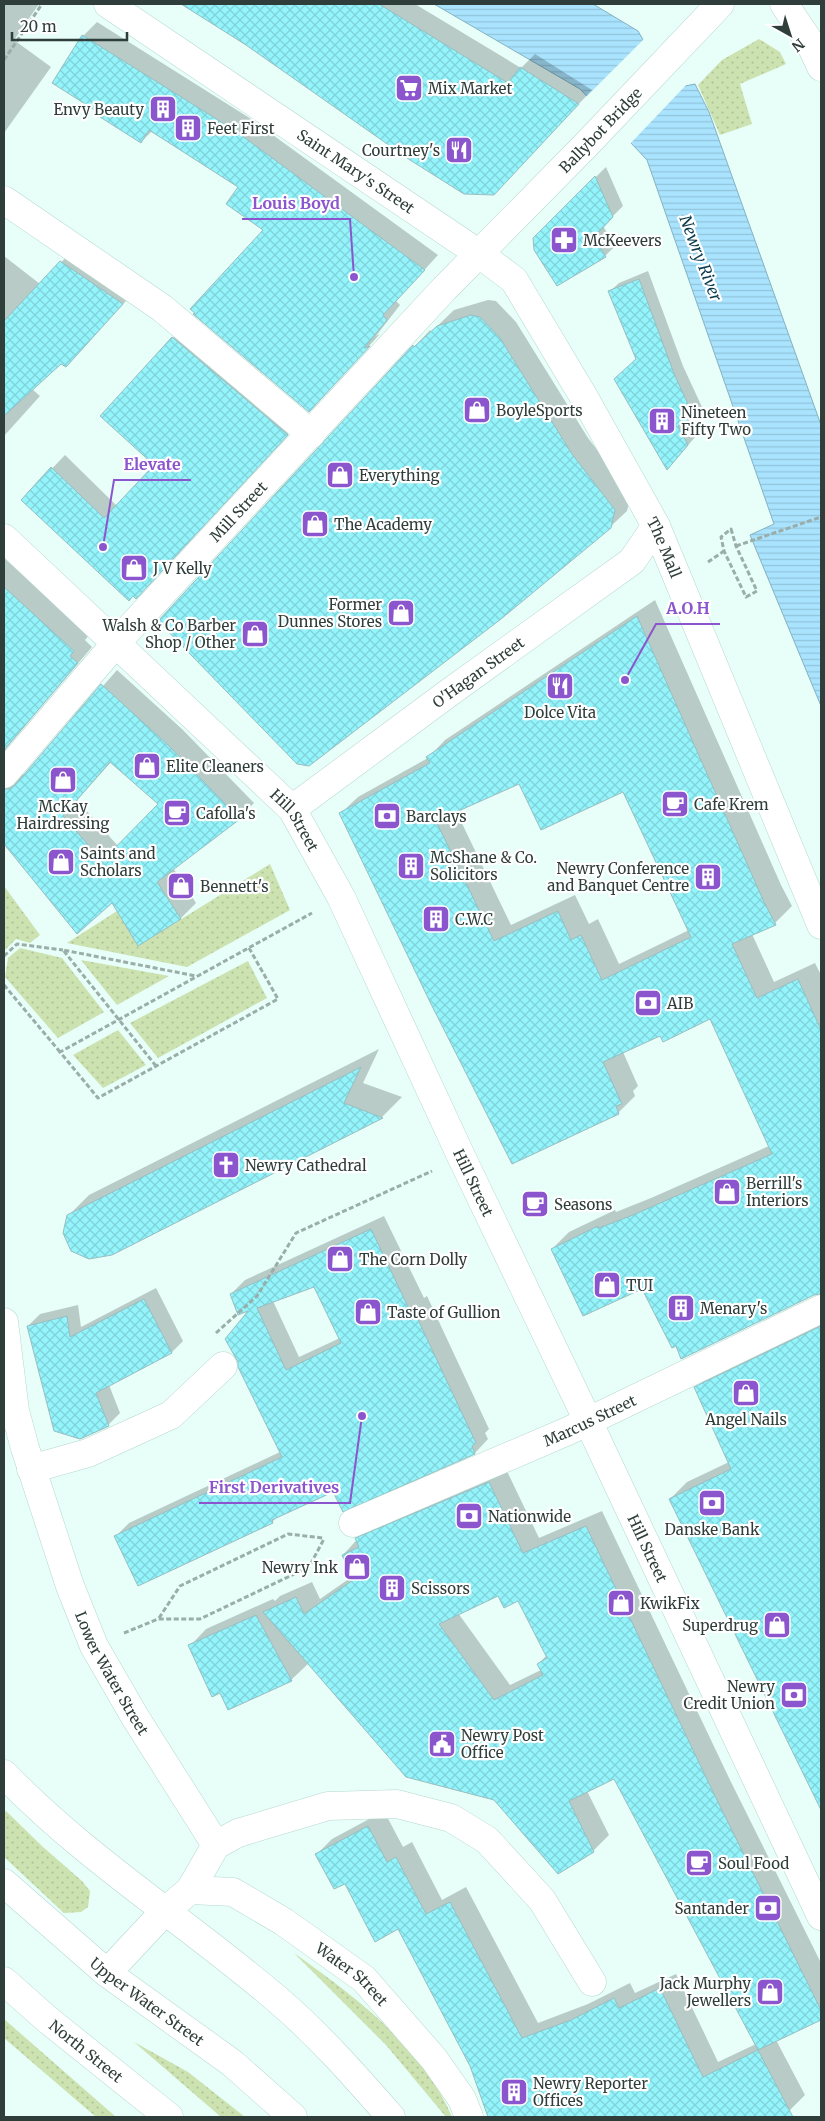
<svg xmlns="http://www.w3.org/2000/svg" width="825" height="2121" viewBox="0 0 825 2121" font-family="Merriweather,serif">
<defs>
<pattern id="grass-dots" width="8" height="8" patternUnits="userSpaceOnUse" patternTransform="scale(1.25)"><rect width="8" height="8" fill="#cce2b0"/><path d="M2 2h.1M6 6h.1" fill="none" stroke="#b0c398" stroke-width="1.8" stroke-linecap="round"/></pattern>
<pattern id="water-rules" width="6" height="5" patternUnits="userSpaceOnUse" patternTransform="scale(1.25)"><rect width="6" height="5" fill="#a9e3fd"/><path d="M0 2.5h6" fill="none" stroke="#92c4da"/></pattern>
<pattern id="building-cross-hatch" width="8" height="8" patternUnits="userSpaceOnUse" patternTransform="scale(1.25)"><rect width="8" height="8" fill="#94f4fc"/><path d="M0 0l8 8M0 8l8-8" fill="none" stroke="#80d2d9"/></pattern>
</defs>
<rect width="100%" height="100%" fill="#e8fef8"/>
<!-- grass -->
<g fill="url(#grass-dots)">
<polygon points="759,39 780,52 786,64 740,84 752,124 720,135 698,85 722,60"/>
<polygon points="270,864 290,910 187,967 67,943 117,911 138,946"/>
<polygon points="4,886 40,935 30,943 16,939 4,951"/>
<polygon points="20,948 62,958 104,1012 58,1038 5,977 8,958"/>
<polygon points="81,960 169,976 117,1005"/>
<polygon points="248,961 267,998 158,1058 130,1023"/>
<polygon points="118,1030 146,1065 103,1088 73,1055"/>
<polygon points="6,1811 43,1847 82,1881 90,1891 88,1907 81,1912 64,1913 4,1857 4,1813"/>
<path d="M294,1953c61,44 128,92 158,164h-6l-60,-72z"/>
<polygon points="4,2019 116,2117 96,2117 4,2038"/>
<polygon points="134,2042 188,2072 245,2117 221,2117"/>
</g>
<!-- water -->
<polygon fill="url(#water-rules)" stroke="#84b2c2" points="434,4 593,4 638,31 671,89 695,84 709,112 821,425 821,706 750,535 774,524 647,160 580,89"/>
<!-- pier -->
<polygon fill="#e8fef8" points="645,38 672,86 689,82 629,145 585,98"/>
<!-- shadow -->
<g fill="#0003" fill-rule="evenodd">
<polygon points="4,4 39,4 14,40 51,67 4,133"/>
<polygon points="185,4 415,4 521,68 535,54 592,90 508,179 465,193"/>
<polygon points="97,22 248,117 438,255 396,301 400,305 376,336 380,334 323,396 265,230 240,187 152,131 141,142 103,114 83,36"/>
<polygon points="606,167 623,206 603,226 615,246 605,256 534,238"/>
<polygon points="79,244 141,285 66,365 61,363 32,389 40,396 4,436 4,256 40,284"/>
<polygon points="648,271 683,366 702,407 688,419 697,435 676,459 609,292 619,283"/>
<polygon points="488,300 496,301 516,322 588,438 631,494 627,511 610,527 160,621 430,330 431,332 454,310"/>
<polygon points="186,325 300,421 148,584 22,500 65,455 117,506 155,465 173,338"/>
<polygon points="4,558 89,635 85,640 92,647 7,747 4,754"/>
<path d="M655,600l126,285 11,21 -17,17 -23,11 22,48 41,-19 6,12v317l-145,53 -33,-57 -91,-39 17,-17 46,-22 1,2 35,-14 118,-52 -58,-129 -50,18 -38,17 15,34 -5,5 2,5 -17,17 -278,-299 18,-17 70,-39 17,-18zM520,782l103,9 66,139 -70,34 -21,-45 -9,5 -14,-29 -64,30 -55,-114z"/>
<path d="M117,670l66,60 71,73 -15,15 -66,50 23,35 -15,15 -43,26 -26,-43 -35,32 -73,-91v-86l14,19 8,-1zM112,761l48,43 -42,42 -41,-46z"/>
<polygon points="379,1049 363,1083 402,1097 382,1117 111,1254 68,1216 89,1195"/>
<path d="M384,1216l40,82 3,-2 62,133 -4,4 3,6 -13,14 -132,57 -9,-20 -57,27 -5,5 -156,14 13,-13 151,-71 -28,-143 -21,-15 14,-14zM314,1286l26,52 -41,19 -26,-56z"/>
<polygon points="156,1288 183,1341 172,1352 109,1385 120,1413 108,1425 28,1326 40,1314 78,1305 81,1327"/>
<polygon points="821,1318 821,1662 764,1689 670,1499 687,1482 729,1462 696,1388 713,1371"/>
<path d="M505,1467l34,71 63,-27 128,269 91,183v56l-45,21 29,55 -16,16 -14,6h-286l-18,-52 -73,-137 -53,-46 -28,-28 15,-15 52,-28 19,36 9,-5 30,58 24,-13 72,136 50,-19 42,-21 5,10 41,-19 42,88 38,-18 -141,-267 -28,14 22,44 -16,16 -98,-52 -186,-136 -18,17 -70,12 -31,-46 16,-17 67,-30 2,2 5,-5 32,-14 8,17 33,-23 -10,-21 29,-32zM498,1595l21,4 28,56 -9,9 3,6 -31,15 -52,-72z"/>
<polygon points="821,1709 821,1807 786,1734 803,1717"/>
</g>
<!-- building -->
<g fill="url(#building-cross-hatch)" stroke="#98bec1" fill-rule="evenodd">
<polygon points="181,4 379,4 508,83 520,67 579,104 494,195 464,194 410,160 246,45"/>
<polygon points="82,35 234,130 425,270 383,315 387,320 364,348 370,346 309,412 193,314 195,313 190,309 263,230 226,204 238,187 149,130 141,143 100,117 101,114 52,83"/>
<polygon points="595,176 613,217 594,237 606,257 557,286 534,250 533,238"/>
<polygon points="60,261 123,304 66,367 61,364 4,416 4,321"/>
<polygon points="639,279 675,376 694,417 678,426 688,445 667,470 614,379 636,359 608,291"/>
<polygon points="471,315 480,317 500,338 572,454 615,510 611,528 501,619 309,766 297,764 158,621 413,345 414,347 437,326"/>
<polygon points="172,337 288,435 136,599 133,596 129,601 21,500 51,467 104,518 154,465 100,416"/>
<polygon points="4,587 74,651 70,656 78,663 4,750"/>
<path d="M637,616l127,286 12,23 -44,19 25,54 41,-19 23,51v264l-7,1 -133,64 -5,-13 -4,2 -30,-59 -59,27 -32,-67 47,-23 1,2 34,-13 139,-61 -62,-135 -47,23 -3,-6 -57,26 19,42 -6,2 3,8 -107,50 -82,-162 -91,-189 91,-50 -4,-6zM519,784l22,46 82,-38 68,145 -89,43 -21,-45 -10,5 -13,-29 -64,30 -58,-120z"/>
<path d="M101,684l67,61 72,74 -83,63 24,37 -43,27 -26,-43 -35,31 -73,-90v-55h6l6,-5zM110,762l48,42 -56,57 -39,-45z"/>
<polygon points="361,1067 344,1103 383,1118 112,1255 89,1259 71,1251 63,1233 67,1215"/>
<path d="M371,1229l39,82 3,-2 63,134 -4,3 3,8 -132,58 -10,-20 -61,28 1,3 -135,63 -24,-50 168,-79 -44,-90v-5l-13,-23 23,-28 -10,4 -8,-21zM314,1287l27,56 -55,27 -29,-62z"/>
<polygon points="144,1299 172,1353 96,1393 109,1426 80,1439 54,1431 27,1326 67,1316 70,1337"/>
<polygon points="821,1326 821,1810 669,1499 731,1469 694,1387"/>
<path d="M489,1482l34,71 63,-27 129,270 106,214v10l-63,30 -144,-271 -45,22 25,51 -36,22 -64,-74 -88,-23 -143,-165 33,-15 8,17 49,-34 -11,-25 17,-8 -4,-9zM498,1596l6,12 14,-7 29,57 -10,6 6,11 -49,25 -55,-76z"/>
<polygon points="256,1615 292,1681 228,1710 220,1693 212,1697 188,1645"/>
<polygon points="368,1826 387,1862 396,1857 426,1914 450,1902 522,2038 571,2020 614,1998 619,2008 660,1988 703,2077 758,2050 793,2117 488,2117 470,2066 398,1929 375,1942 345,1884 334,1889 315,1854"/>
</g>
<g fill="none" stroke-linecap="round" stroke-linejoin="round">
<!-- minor casing -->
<g stroke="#b4d9cf" stroke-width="29">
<g id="minor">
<path id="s1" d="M108,4l370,249 36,27 71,119 71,127 165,399"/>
<polyline points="784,4 809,41 821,67"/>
<polyline points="4,200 162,308 311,434"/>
<path id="s2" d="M4,538l288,271 49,88 120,259 127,265 233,495"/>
<path id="s3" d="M4,774l112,-131 328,-354 141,-143 135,-142"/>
<path id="s4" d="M292,809l158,-117 182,-131 24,-35"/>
<path id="s5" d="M4,1322l11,89 10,37 45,138 24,60 41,71 81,128"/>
<polyline points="31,1469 88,1453 171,1415 223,1366"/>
<path id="s6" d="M353,1523l215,-92 253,-122"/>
<polyline points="216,1845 238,1833 328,1806 397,1804 451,1818 487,1840 542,1900 592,1982"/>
<path id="s7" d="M190,1890l43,2 51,30 80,57 70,80 28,40 7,18"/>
<polyline points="107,1973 164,1912 190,1890 216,1845"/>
<path id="s8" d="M4,1981l44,39 121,97"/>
</g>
</g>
<!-- highway casing -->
<g stroke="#b4d9cf" stroke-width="29">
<g id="highway">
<path d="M4,1774c83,86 183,148 274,226 41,35 77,76 113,117"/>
<path id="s9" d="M4,1883l103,90 125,90 61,54"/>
</g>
</g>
<!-- path -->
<g stroke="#9aada8" stroke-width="3" stroke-dasharray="5 2.5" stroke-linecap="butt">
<polyline points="4,60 42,4"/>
<polygon points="731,529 736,546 757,591 746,597 724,551 721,537"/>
<polyline points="736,546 821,517"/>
<polyline points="708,562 724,551"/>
<polyline points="249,948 278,999 98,1098 60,1052 312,913"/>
<polyline points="4,956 17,944 63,950"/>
<polyline points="4,985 60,1052"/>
<polyline points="156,1066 63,950 196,976"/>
<polyline points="216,1333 257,1296 296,1233 432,1171"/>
<polyline points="159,1618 180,1586 288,1534 323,1538"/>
<polyline points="124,1633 158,1619 200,1619 309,1567 324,1539"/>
</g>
<!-- minor -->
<use href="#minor" stroke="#fff" stroke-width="28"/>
<!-- highway -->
<use href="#highway" stroke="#fff" stroke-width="28"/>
</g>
<!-- icons -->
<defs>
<g id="supermarket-square" transform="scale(1.4375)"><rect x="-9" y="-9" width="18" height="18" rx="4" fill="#8b55cd" stroke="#fff"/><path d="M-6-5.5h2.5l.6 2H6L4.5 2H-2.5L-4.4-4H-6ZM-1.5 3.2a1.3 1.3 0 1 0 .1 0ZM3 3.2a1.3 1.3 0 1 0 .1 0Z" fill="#fff"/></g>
<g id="building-square" transform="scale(1.4375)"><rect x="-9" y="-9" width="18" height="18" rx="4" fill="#8b55cd" stroke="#fff"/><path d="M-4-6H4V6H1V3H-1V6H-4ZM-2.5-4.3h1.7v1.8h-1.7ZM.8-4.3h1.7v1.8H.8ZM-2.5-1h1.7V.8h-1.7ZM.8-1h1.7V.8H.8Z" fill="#fff"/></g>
<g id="restaurant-square" transform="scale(1.4375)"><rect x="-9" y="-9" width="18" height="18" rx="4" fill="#8b55cd" stroke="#fff"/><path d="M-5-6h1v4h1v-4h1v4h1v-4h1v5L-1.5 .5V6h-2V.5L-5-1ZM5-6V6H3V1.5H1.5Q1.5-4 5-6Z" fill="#fff"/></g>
<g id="pharmacy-square" transform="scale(1.4375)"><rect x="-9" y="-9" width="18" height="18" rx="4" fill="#8b55cd" stroke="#fff"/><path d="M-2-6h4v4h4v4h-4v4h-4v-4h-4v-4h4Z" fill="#fff"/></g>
<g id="shop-square" transform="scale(1.4375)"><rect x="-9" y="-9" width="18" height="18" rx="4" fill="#8b55cd" stroke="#fff"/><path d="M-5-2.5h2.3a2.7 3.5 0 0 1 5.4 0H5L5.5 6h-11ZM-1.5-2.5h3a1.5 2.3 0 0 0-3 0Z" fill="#fff"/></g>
<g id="cafe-square" transform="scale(1.4375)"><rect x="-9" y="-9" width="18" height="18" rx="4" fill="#8b55cd" stroke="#fff"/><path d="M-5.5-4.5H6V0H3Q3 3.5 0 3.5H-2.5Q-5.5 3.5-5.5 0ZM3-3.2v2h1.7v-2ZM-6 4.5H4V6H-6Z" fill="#fff"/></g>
<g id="bank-square" transform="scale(1.4375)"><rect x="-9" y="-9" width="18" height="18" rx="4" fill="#8b55cd" stroke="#fff"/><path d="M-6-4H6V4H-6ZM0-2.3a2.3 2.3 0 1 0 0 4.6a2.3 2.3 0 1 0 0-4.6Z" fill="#fff"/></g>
<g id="church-square" transform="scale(1.4375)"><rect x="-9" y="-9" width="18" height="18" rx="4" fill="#8b55cd" stroke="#fff"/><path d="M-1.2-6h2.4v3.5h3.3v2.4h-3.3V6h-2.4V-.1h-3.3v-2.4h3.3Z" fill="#fff"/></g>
<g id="civic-square" transform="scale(1.4375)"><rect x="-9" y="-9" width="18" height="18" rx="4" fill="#8b55cd" stroke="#fff"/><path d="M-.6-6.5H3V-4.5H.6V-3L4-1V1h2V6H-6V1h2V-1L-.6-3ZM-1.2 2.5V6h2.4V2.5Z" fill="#fff"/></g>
</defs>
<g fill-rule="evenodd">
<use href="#supermarket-square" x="409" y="88"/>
<use href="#building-square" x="163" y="109"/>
<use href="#building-square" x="188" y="128"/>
<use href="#restaurant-square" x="459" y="150"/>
<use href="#pharmacy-square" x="564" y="240"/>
<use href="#shop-square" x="477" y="410"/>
<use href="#building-square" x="662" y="421"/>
<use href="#shop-square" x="340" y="475"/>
<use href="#shop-square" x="315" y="524"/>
<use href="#shop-square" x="134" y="568"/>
<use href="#shop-square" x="401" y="613"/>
<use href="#shop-square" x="255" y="634"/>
<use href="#restaurant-square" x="560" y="686"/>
<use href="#shop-square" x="147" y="766"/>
<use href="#shop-square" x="63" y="780"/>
<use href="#cafe-square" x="675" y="804"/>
<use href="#cafe-square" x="177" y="813"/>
<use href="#bank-square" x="387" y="816"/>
<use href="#shop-square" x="61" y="862"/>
<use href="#building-square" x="411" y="866"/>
<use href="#building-square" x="708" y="877"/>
<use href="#shop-square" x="181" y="886"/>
<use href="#building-square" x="436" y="919"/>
<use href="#bank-square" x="648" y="1003"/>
<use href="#church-square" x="226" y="1165"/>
<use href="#shop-square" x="727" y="1192"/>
<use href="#cafe-square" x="535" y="1204"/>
<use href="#shop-square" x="340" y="1259"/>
<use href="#shop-square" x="607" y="1285"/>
<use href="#building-square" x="681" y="1308"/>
<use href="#shop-square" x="368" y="1312"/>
<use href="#shop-square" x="746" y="1393"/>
<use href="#bank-square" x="712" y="1503"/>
<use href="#bank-square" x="469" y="1516"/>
<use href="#shop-square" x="357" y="1567"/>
<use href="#building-square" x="392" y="1588"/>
<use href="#shop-square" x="621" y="1603"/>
<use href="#shop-square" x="777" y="1625"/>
<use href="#bank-square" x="794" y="1695"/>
<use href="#civic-square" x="442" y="1744"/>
<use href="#cafe-square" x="699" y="1863"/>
<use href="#bank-square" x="768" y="1908"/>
<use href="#shop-square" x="770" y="1992"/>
<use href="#building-square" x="514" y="2092"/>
</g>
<g text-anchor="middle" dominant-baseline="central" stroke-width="4.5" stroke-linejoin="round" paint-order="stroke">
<!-- poi labels -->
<g font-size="15" fill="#2f3e3a" stroke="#fff" text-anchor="start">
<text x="428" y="88">Mix Market</text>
<text x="144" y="109" text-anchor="end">Envy Beauty</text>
<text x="207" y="128">Feet First</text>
<text x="440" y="150" text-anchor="end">Courtney's</text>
<text x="583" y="240">McKeevers</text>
<text x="496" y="410">BoyleSports</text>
<text x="681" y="412">Nineteen<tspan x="681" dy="17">Fifty Two</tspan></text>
<text x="359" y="475">Everything</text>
<text x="334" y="524">The Academy</text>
<text x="153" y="568">J V Kelly</text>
<text x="382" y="604" text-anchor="end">Former<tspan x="382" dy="17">Dunnes Stores</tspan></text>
<text x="236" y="625" text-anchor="end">Walsh &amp; Co Barber<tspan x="236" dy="17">Shop / Other</tspan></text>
<text x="560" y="712" text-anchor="middle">Dolce Vita</text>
<text x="166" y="766">Elite Cleaners</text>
<text x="694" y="804">Cafe Krem</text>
<text x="63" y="806" text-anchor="middle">McKay<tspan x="63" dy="17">Hairdressing</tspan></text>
<text x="196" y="813">Cafolla's</text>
<text x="406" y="816">Barclays</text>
<text x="80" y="853">Saints and<tspan x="80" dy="17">Scholars</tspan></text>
<text x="430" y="857">McShane &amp; Co.<tspan x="430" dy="17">Solicitors</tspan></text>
<text x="689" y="868" text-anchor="end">Newry Conference<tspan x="689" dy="17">and Banquet Centre</tspan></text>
<text x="200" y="886">Bennett's</text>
<text x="455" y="919">C.W.C</text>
<text x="667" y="1003">AIB</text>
<text x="245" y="1165">Newry Cathedral</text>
<text x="746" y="1183">Berrill's<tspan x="746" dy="17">Interiors</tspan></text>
<text x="554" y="1204">Seasons</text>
<text x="359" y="1259">The Corn Dolly</text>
<text x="626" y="1285">TUI</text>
<text x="700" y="1308">Menary's</text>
<text x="387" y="1312">Taste of Gullion</text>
<text x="746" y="1419" text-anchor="middle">Angel Nails</text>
<text x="488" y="1516">Nationwide</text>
<text x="712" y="1529" text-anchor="middle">Danske Bank</text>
<text x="338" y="1567" text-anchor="end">Newry Ink</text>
<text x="411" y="1588">Scissors</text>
<text x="640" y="1603">KwikFix</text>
<text x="758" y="1625" text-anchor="end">Superdrug</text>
<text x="775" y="1686" text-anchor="end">Newry<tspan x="775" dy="17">Credit Union</tspan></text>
<text x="461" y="1735">Newry Post<tspan x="461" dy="17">Office</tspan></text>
<text x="718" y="1863">Soul Food</text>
<text x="749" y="1908" text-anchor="end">Santander</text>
<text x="751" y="1983" text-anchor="end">Jack Murphy<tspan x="751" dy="17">Jewellers</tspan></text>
<text x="533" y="2083">Newry Reporter<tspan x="533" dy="17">Offices</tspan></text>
</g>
<!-- street labels -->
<g font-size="15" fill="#2f3e3a" stroke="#fff">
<text stroke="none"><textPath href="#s3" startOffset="878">Ballybot Bridge</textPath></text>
<text stroke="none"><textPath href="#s1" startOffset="299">Saint Mary's Street</textPath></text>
<text stroke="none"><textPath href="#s3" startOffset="352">Mill Street</textPath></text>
<text stroke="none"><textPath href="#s1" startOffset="798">The Mall</textPath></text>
<text stroke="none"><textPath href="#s4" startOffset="231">O'Hagan Street</textPath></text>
<text stroke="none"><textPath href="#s2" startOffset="406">Hill Street</textPath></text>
<text stroke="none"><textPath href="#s2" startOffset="811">Hill Street</textPath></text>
<text stroke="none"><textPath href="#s6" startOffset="258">Marcus Street</textPath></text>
<text stroke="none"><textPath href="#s2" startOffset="1216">Hill Street</textPath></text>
<text stroke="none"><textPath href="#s5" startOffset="370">Lower Water Street</textPath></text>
<text stroke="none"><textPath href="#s7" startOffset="188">Water Street</textPath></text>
<text stroke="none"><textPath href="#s9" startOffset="186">Upper Water Street</textPath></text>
<text stroke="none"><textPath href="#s8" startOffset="108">North Street</textPath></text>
</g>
<!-- water labels -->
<g font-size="16" font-style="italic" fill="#0a3b4d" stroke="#fff">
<text transform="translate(701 258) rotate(69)">Newry River</text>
</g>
</g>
<!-- callouts -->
<path fill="none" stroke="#8b55cd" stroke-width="2" d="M354 277L350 219H242M103 547L114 480H191M625 680L656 624H720M362 1416L350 1503H199"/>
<g fill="#8b55cd" stroke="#fff" stroke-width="2">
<circle cx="354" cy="277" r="5"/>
<circle cx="103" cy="547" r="5"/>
<circle cx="625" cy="680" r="5"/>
<circle cx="362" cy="1416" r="5"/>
</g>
<g font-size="16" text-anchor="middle" font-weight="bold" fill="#8b55cd" stroke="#fff" stroke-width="4.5" stroke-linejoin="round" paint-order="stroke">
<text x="296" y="209">Louis Boyd</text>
<text x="152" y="470">Elevate</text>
<text x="688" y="614">A.O.H</text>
<text x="274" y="1493">First Derivatives</text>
</g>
<!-- border -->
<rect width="825" height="2121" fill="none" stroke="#2f3e3a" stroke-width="10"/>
<!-- north arrow -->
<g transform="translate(790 35) rotate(141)" stroke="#ffffff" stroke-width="4" paint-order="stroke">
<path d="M0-4L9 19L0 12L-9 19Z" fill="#2f3e3a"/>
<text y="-8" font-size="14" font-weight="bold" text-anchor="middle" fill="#2f3e3a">N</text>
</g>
<!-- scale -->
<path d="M12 32v8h115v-8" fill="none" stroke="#2f3e3a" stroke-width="2.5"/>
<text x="20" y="32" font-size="15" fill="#2f3e3a" stroke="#ffffff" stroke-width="4" paint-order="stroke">20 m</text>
</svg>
